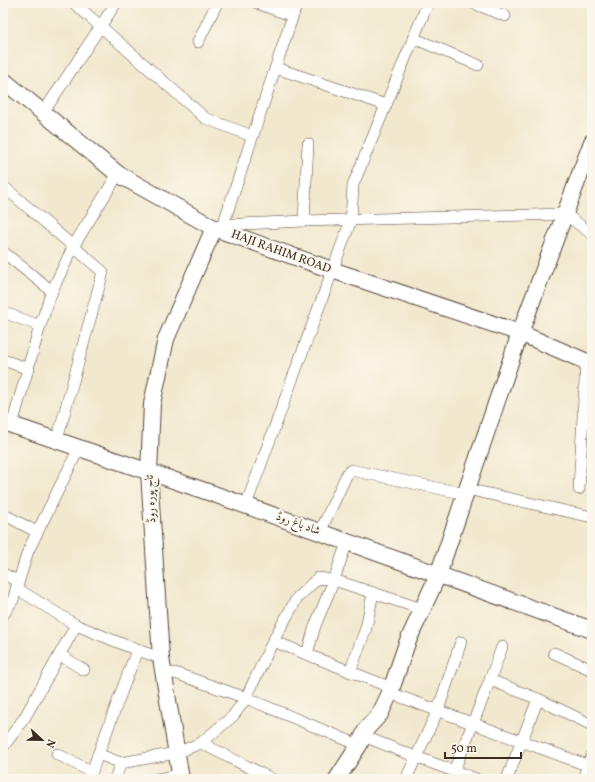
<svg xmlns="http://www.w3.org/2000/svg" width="595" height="782" viewBox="0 0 595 782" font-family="Vollkorn,Amiri,serif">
<rect width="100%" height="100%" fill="#fbf7ec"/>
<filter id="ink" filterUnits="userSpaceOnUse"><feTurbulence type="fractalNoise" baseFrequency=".025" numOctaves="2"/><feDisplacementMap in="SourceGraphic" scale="8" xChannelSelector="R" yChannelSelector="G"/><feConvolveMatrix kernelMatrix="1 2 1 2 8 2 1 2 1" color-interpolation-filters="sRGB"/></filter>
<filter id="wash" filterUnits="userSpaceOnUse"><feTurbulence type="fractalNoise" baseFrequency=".012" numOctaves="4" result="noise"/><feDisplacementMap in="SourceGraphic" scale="16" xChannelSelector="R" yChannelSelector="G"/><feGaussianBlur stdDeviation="0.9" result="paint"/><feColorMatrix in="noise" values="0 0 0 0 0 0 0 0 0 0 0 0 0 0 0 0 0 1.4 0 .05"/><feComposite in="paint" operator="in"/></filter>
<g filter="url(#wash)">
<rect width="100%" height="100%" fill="#f1e8ce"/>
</g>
<g filter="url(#ink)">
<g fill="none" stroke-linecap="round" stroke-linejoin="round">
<!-- street casing -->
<g stroke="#564638" stroke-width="12">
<g id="street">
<polyline points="74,3 205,118 252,136"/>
<polyline points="257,3 293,16"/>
<polyline points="473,3 505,16"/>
<polyline points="413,38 478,65"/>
<polyline points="198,42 217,3"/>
<polyline points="276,68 386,105"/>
<polyline points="43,113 116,3"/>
<polyline points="3,186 103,272 57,440"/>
<polyline points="304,221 308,144"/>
<polyline points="223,225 297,3"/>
<polyline points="215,228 223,225 304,221 565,214 592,234"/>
<polyline points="3,252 52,291"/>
<polyline points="3,312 40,326"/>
<polyline points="3,360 29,369"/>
<polyline points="12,425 40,326 52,291 74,245 118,174"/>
<polyline points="467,489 592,517"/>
<polyline points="579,489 586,362"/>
<polyline points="246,505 351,220 353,185 428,3"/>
<polyline points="3,514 37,532"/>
<polyline points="320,532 347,474 351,470 466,494"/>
<polyline points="3,574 18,581"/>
<polyline points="16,588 76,625 137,650 89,779"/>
<polyline points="3,615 13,600 28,551 79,448"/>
<polyline points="273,641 392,688"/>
<polyline points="137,650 161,658"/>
<polyline points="554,653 592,670"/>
<polyline points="307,654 315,626 334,580 347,542"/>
<polyline points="60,655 84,670"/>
<polyline points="350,672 366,628 373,593"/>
<polyline points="163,674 175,673 246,698 359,745"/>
<polyline points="490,680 502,647"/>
<polyline points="390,693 592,767"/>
<polyline points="363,736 416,757 476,779"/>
<polyline points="201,743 272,779"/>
<polyline points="3,747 25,717 76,625"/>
<polyline points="57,754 92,772"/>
<polyline points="98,754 121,763 176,753 201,743 233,716 246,698 273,641 297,598 318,578 334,580 422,609"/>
<polyline points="454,771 490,680 538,699 592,725"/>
<polyline points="115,779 121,763"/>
<polyline points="157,779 180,775"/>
<polyline points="406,779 438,710 461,642"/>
<polyline points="507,779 538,699"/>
<polyline points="583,779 592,755"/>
</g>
</g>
<!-- secondary casing -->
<g stroke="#564638" stroke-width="18">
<g id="secondary">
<polyline points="3,80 118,174 214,228 332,270 520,333 592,364"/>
<polyline points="3,422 211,493 592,630"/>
<polyline points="181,779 161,658 149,472 152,404 166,339 214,228"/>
<polyline points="337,779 359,745 367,728 380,714 390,693 407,643 438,575 520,333 592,142"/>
</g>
</g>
<!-- street -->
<use href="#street" stroke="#fff" stroke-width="11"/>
<!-- secondary -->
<use href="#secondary" stroke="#fff" stroke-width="16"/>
</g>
</g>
<g text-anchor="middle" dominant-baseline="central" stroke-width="4" stroke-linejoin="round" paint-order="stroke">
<!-- street labels -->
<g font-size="12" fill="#3b2a1e" stroke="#fbf7ec">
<text transform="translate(281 252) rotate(20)">HAJI RAHIM ROAD</text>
<text transform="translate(151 499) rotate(-93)">تاج پورہ روڈ</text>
<text transform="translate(298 524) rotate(20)">شاد باغ روڈ</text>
</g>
</g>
<!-- margin -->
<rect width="595" height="782" fill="none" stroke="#fbf7ec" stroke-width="16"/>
<!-- north arrow -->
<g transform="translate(42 740) rotate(112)" stroke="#fbf7ec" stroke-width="3" paint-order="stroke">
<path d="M0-3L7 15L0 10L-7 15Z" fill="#3b2a1e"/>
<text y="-6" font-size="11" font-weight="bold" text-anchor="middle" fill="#3b2a1e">N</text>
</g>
<!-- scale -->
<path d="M445 752v6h76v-6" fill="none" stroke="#3b2a1e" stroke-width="2"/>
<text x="451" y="752" font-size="12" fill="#3b2a1e" stroke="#fbf7ec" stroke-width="3" paint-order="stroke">50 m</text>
</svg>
